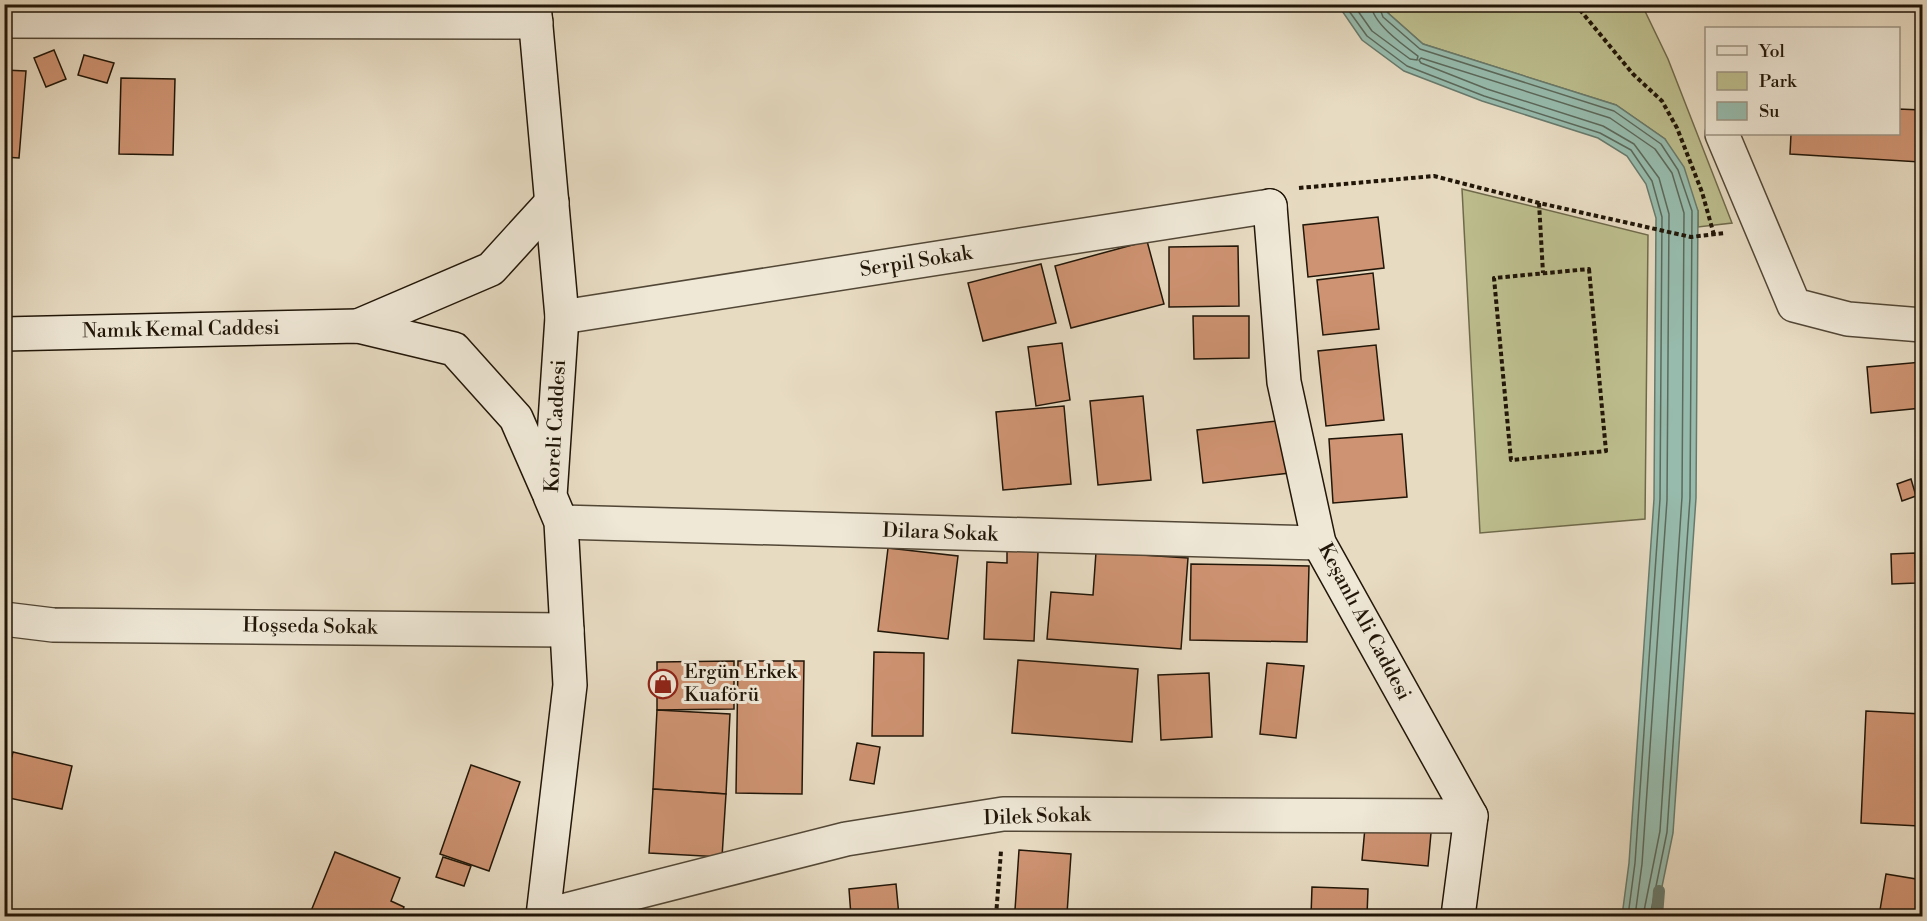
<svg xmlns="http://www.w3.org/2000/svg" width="1927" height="921" viewBox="0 0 1927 921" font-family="'Libre Bodoni',serif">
<rect width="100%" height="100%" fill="#e7dbc2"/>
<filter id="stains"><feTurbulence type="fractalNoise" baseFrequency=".00333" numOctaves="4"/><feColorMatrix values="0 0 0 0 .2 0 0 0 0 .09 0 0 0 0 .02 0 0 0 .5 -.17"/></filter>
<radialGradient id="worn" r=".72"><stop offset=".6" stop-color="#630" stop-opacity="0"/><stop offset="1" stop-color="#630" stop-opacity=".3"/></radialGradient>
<!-- green -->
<g fill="#bdbe8e" stroke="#6f6a4b" stroke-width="1.5">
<polygon points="1383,5 1642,5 1668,59 1732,223 1698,227 1698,211 1665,139 1616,105 1423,44 1388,13"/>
<polygon points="1462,189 1648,235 1645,519 1480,533"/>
</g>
<!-- water -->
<polygon fill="#97bcae" stroke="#687a6c" stroke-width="1.5" points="1338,5 1383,5 1388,13 1423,44 1616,105 1665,139 1684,167 1698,211 1696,498 1673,833 1656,916 1622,916 1629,863 1654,499 1656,218 1646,184 1627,156 1598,138 1482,101 1404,71 1362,40"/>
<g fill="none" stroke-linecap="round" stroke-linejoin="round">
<!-- shore -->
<g stroke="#5c695b" stroke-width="1.5">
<polyline points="1344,4 1367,36 1407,66 1484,96 1600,133 1631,150 1652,181 1662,217 1660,499 1635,863 1628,916"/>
<path d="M1353,4l19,27 38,28 7,1 1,-4c-15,-11 -46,-33 -47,-52"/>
<polyline points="1378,4 1383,17 1420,49 1614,111 1661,144 1678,170 1692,211 1690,498 1667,832 1650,916"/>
<polyline points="1635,916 1642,864 1667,500 1669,214 1659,178 1634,144 1603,126 1487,89 1421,63 1419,60 1421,58 1610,118 1655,149 1672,173 1684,213 1682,497 1660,831 1643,916"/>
</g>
<!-- stream -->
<polyline stroke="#687a6c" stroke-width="12" points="1657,916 1659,891"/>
</g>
<!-- building -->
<g fill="#ce9372" stroke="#211608" stroke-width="1.5">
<polygon points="54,50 66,79 46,87 34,58"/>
<polygon points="84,55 114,63 107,83 78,75"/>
<polygon points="4,70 26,71 19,158 4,157"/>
<polygon points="121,78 175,79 173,155 119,154"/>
<polygon points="1898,109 1922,110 1920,162 1790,154 1791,134 1898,134"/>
<polygon points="1378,217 1384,268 1308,277 1303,225"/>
<polygon points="1147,241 1164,304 1071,328 1055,266"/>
<polygon points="1238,246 1239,306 1169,307 1169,247"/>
<polygon points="1041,264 1056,323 983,341 968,283"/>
<polygon points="1373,273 1379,329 1323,335 1317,280"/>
<polygon points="1193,316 1249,316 1249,358 1194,359"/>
<polygon points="1062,343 1070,400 1036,406 1028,347"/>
<polygon points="1376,345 1384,420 1326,426 1318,351"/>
<polygon points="1922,362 1922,408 1871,413 1867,367"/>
<polygon points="1143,396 1151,480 1098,485 1090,401"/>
<polygon points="1064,406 1071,484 1003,490 996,412"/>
<polygon points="1285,420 1290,473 1203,483 1197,430"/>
<polygon points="1402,434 1407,497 1333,503 1329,439"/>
<polygon points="1911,479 1916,496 1902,501 1897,484"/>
<polygon points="888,548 958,556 948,639 878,631"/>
<polygon points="1007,550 1038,552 1034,641 984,639 987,562 1007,563"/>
<polygon points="1096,552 1188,558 1181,649 1047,639 1051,592 1093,595"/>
<polygon points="1915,553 1916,583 1892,584 1891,554"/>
<polygon points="1191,564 1309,566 1307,642 1190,640"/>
<polygon points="874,652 924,653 923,736 872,736"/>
<polygon points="1018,660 1138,669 1132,742 1012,733"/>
<polygon points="734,661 734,709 657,710 657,662"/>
<polygon points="738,661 804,661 802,794 736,793"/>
<polygon points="1267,663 1304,666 1296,738 1260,734"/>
<polygon points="1209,673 1212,737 1161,740 1158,675"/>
<polygon points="657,710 730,714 726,794 653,789"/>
<polygon points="1866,711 1922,714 1919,826 1861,823"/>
<polygon points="857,743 880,747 874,784 850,780"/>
<polygon points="13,752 72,766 62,809 4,797 4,787"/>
<polygon points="471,765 520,782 489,871 440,854"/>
<polygon points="653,789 726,794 722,857 649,853"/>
<polygon points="1367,806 1433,811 1428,866 1362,860"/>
<polygon points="1019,850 1071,854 1067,914 1015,910"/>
<polygon points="335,852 400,878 391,901 404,907 401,916 309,916"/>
<polygon points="443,857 471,866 464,886 436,877"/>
<polygon points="1886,874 1922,880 1922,916 1879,916"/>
<polygon points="896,884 899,916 851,916 849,889"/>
<polygon points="1312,887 1368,889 1367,916 1311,916"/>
</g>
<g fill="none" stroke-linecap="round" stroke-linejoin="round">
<!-- street casing -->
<g stroke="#524736" stroke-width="36">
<g id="street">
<polyline points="4,21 536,22"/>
<polyline points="1722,134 1794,305 1848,319 1922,325"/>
<polyline points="562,317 1270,206"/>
<polyline points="561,522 1319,543"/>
<polyline points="4,619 53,625 567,630"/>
<polyline points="543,916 846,839 1003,814 1471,816"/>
</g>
</g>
<!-- secondary casing -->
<g stroke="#211608" stroke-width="36">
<g id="secondary">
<polyline points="534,4 562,317 550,496 561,522 570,685 543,916"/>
<polyline points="1270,206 1284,382 1319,543 1471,816 1458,916"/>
<polyline points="358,326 491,269 552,202"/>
<polyline points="4,334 358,326 454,349 516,418 548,491"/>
</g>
</g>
<!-- path -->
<g stroke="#211608" stroke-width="4" stroke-dasharray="4.5 3" stroke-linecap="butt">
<polyline points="1575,4 1633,74 1662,101 1677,128 1702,192 1714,235"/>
<polyline points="1299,188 1434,176 1539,203 1691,237 1725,233"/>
<polyline points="1539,203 1543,273"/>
<polygon points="1589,269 1606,451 1511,460 1494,278"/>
<polyline points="996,916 1001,851"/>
</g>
<!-- street -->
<use href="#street" stroke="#efe8d7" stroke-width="33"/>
<!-- secondary -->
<use href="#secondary" stroke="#efe8d7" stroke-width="33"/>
</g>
<!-- icons -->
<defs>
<g id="shop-ring" transform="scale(1.5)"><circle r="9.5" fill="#efe8d7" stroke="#8f2418" stroke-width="1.5"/><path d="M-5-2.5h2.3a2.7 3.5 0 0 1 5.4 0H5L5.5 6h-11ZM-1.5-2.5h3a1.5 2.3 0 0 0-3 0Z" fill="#8f2418"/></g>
</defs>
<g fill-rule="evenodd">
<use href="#shop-ring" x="663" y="684"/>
</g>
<g text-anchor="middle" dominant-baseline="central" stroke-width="6" stroke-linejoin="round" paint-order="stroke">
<!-- street labels -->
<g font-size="20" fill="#211608" stroke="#efe8d7">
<text transform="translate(916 262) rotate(-9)">Serpil Sokak</text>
<text transform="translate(181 330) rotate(-1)">Namık Kemal Caddesi</text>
<text transform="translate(556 426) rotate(-87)">Koreli Caddesi</text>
<text transform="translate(940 533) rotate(2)">Dilara Sokak</text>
<text transform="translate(1364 622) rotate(62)">Keşanlı Ali Caddesi</text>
<text transform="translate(310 627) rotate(1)">Hoşseda Sokak</text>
<text transform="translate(1037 817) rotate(-2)">Dilek Sokak</text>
</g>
<!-- poi labels -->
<g font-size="20" fill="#211608" stroke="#efe8d7" text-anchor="start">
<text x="684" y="672">Ergün Erkek<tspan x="684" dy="23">Kuaförü</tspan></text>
</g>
</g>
<!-- margin -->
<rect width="1927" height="921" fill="none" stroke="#e7dbc2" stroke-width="24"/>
<rect x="6" y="6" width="1915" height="909" fill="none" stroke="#211608" stroke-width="3"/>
<rect x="12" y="12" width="1903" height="897" fill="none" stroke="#211608" stroke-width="1.5"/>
<!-- legend -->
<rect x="1705" y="27" width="195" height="108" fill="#efe8d7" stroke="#9d9484" stroke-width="1.5"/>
<rect x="1717" y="46" width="30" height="9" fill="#efe8d7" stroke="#9d9484" stroke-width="1.5"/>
<text x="1759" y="57" font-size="18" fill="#211608">Yol</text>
<rect x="1717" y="72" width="30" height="18" fill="#bdbe8e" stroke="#9d9484" stroke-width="1.5"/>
<text x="1759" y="87" font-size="18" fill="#211608">Park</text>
<rect x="1717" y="102" width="30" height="18" fill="#97bcae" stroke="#9d9484" stroke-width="1.5"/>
<text x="1759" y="117" font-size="18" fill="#211608">Su</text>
<rect width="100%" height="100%" filter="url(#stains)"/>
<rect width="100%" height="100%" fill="url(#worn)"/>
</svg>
